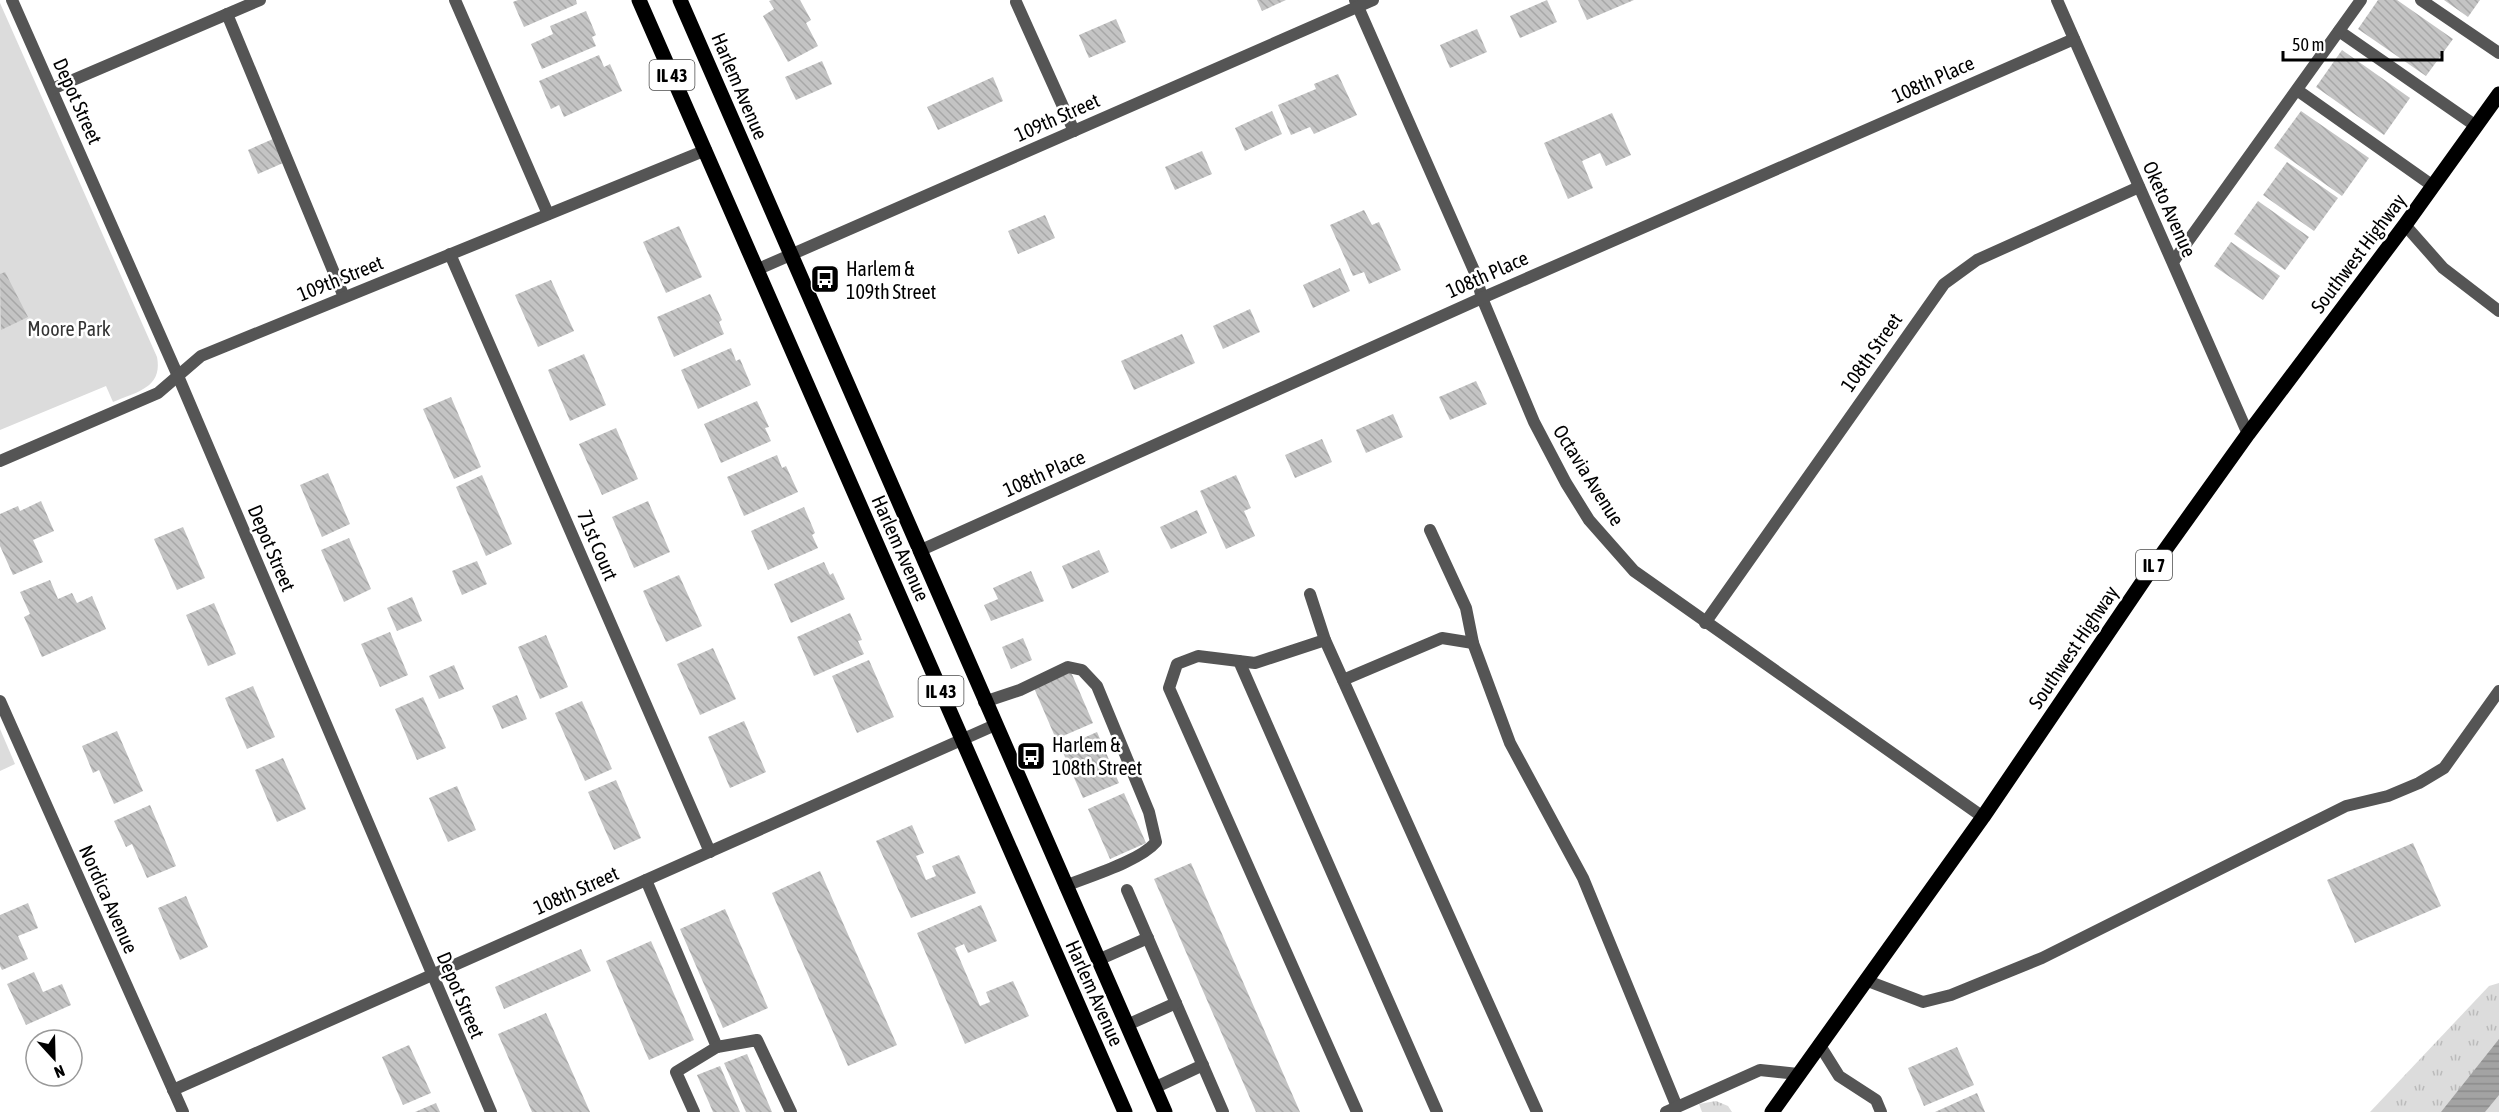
<svg xmlns="http://www.w3.org/2000/svg" width="2499" height="1112" viewBox="0 0 2499 1112" font-family="'Asap Condensed',sans-serif">
<defs>
<pattern id="grass-tufts" width="24" height="20" patternUnits="userSpaceOnUse" patternTransform="scale(1.5)"><rect width="24" height="20" fill="#dcdcdc"/><path d="M3 7l-1-3M5 7V3M7 7l1-3M15 17l-1-3M17 17v-4M19 17l1-3" fill="none" stroke="#bbb"/></pattern>
<pattern id="water-rules" width="6" height="5" patternUnits="userSpaceOnUse" patternTransform="scale(1.5)"><rect width="6" height="5" fill="#a3a3a3"/><path d="M0 2.5h6" fill="none" stroke="#8b8b8b"/></pattern>
<pattern id="building-back-hatch" width="6" height="6" patternUnits="userSpaceOnUse" patternTransform="scale(1.5)"><rect width="6" height="6" fill="#c4c4c4"/><path d="M-1 5l2 2M0 0l6 6M5-1l2 2" fill="none" stroke="#a7a7a7"/></pattern>
</defs>
<rect width="100%" height="100%" fill="#fff"/>
<!-- grass -->
<g fill="url(#grass-tufts)">
<polygon points="2499,983 2499,1112 2370,1112 2489,986"/>
<polygon points="1716,1101 1728,1106 1732,1112 1702,1112 1699,1104"/>
</g>
<!-- park -->
<g fill="#dcdcdc">
<path d="M0,3l157,354c6,31 -21,35 -44,45l-7,-16 -106,44z"/>
<polygon points="0,729 15,764 0,771"/>
</g>
<!-- water -->
<polygon fill="url(#water-rules)" points="2499,1039 2499,1095 2485,1112 2441,1112"/>
<!-- building -->
<g fill="url(#building-back-hatch)">
<polygon points="518,0 576,0 577,4 524,27 513,2"/>
<polygon points="772,0 800,0 811,20 806,23 818,46 788,62 763,16 774,9 769,1"/>
<polygon points="1257,0 1286,0 1262,11"/>
<polygon points="1547,0 1557,22 1520,38 1510,16"/>
<polygon points="1578,0 1634,0 1587,20"/>
<polygon points="2378,0 2397,0 2453,39 2426,76 2358,29"/>
<polygon points="2444,0 2480,0 2468,17"/>
<polygon points="586,11 596,35 592,37 596,46 542,69 531,44 553,34 550,26"/>
<polygon points="1116,19 1126,42 1089,58 1079,35"/>
<polygon points="1477,29 1487,52 1450,68 1440,45"/>
<polygon points="2342,50 2410,98 2384,135 2316,87"/>
<polygon points="599,55 604,67 610,64 622,91 564,117 559,105 551,109 539,81"/>
<polygon points="822,61 832,84 796,100 785,77"/>
<polygon points="1338,74 1357,115 1314,134 1310,127 1291,135 1278,105 1316,89 1314,84"/>
<polygon points="993,77 1003,101 938,130 927,107"/>
<polygon points="1272,111 1282,134 1245,151 1235,128"/>
<polygon points="2301,111 2369,158 2342,196 2274,148"/>
<polygon points="1612,113 1631,155 1606,166 1600,153 1582,161 1593,188 1568,199 1544,143"/>
<polygon points="273,139 283,163 258,174 248,150"/>
<polygon points="1202,151 1212,174 1175,190 1165,167"/>
<polygon points="2287,162 2338,198 2314,231 2263,195"/>
<polygon points="2258,201 2309,237 2285,270 2234,234"/>
<polygon points="1364,210 1372,225 1379,222 1401,270 1369,284 1364,272 1353,276 1330,225"/>
<polygon points="1045,215 1055,238 1018,254 1008,231"/>
<polygon points="679,226 702,277 666,293 643,242"/>
<polygon points="2231,242 2280,276 2263,300 2214,266"/>
<polygon points="1340,268 1350,291 1313,308 1303,285"/>
<polygon points="5,272 28,317 1,330 0,274"/>
<polygon points="551,280 574,331 538,347 515,295"/>
<polygon points="710,294 722,320 719,322 724,334 674,357 657,317"/>
<polygon points="1250,309 1260,332 1223,349 1213,326"/>
<polygon points="1182,334 1195,363 1134,390 1121,361"/>
<polygon points="731,348 736,361 740,359 751,385 698,409 681,370"/>
<polygon points="584,354 606,405 570,421 548,370"/>
<polygon points="1476,381 1487,404 1450,420 1439,397"/>
<polygon points="451,397 481,467 454,479 423,409"/>
<polygon points="757,401 769,427 765,428 771,441 721,463 704,424"/>
<polygon points="1393,414 1403,437 1366,453 1356,430"/>
<polygon points="616,428 638,479 602,495 579,444"/>
<polygon points="1322,439 1332,462 1295,478 1285,455"/>
<polygon points="777,455 782,468 786,466 798,492 744,516 727,477"/>
<polygon points="328,473 350,524 322,537 300,485"/>
<polygon points="482,475 512,544 486,556 456,487"/>
<polygon points="1236,475 1251,508 1244,511 1255,536 1226,549 1200,491"/>
<polygon points="41,501 54,531 33,540 43,562 13,575 0,546 0,514 18,506 20,511"/>
<polygon points="648,501 670,552 634,568 612,517"/>
<polygon points="804,507 815,533 812,535 818,548 768,570 751,531"/>
<polygon points="1197,510 1207,533 1171,549 1160,527"/>
<polygon points="183,527 205,578 177,590 154,539"/>
<polygon points="349,538 371,589 344,602 321,550"/>
<polygon points="1099,550 1109,572 1072,589 1062,566"/>
<polygon points="477,561 487,584 462,595 452,571"/>
<polygon points="824,562 830,575 833,573 845,599 791,623 774,584"/>
<polygon points="1031,571 1044,601 991,621 984,605 998,599 993,588"/>
<polygon points="679,575 702,626 666,642 643,591"/>
<polygon points="50,580 58,599 72,593 77,603 92,596 106,629 42,657 24,617 30,614 20,592"/>
<polygon points="412,597 422,621 397,631 387,608"/>
<polygon points="214,603 236,654 208,666 186,615"/>
<polygon points="850,613 862,640 858,641 864,654 814,676 797,637"/>
<polygon points="390,632 408,675 380,687 361,644"/>
<polygon points="546,635 568,687 540,699 518,647"/>
<polygon points="1023,638 1032,660 1011,669 1002,647"/>
<polygon points="713,648 736,699 700,715 677,664"/>
<polygon points="869,660 894,717 857,733 832,676"/>
<polygon points="454,665 464,689 439,699 429,676"/>
<polygon points="1071,672 1093,723 1056,739 1034,688"/>
<polygon points="253,686 275,737 247,749 225,698"/>
<polygon points="517,695 527,719 502,729 492,706"/>
<polygon points="423,697 446,748 417,760 395,709"/>
<polygon points="582,701 612,769 585,781 555,713"/>
<polygon points="744,721 766,772 730,788 708,737"/>
<polygon points="117,731 143,791 114,804 99,770 93,773 82,746"/>
<polygon points="1097,732 1119,783 1083,798 1061,748"/>
<polygon points="283,758 306,809 277,822 255,770"/>
<polygon points="616,780 641,838 614,850 588,792"/>
<polygon points="457,786 476,830 448,842 429,798"/>
<polygon points="1124,793 1146,843 1110,859 1088,809"/>
<polygon points="150,805 176,866 147,878 132,844 126,847 114,821"/>
<polygon points="912,825 924,853 916,856 926,880 936,876 932,866 959,855 976,893 911,918 876,841"/>
<polygon points="2413,843 2441,906 2355,943 2327,880"/>
<polygon points="1191,863 1300,1112 1256,1112 1154,879"/>
<polygon points="820,871 897,1045 848,1066 772,893"/>
<polygon points="186,896 208,947 180,960 158,908"/>
<polygon points="28,903 38,928 18,936 28,959 2,970 0,966 0,915"/>
<polygon points="981,905 997,941 968,953 964,944 955,948 980,1006 990,1002 986,992 1013,981 1029,1016 965,1044 917,933"/>
<polygon points="725,909 768,1008 723,1028 680,929"/>
<polygon points="651,941 694,1040 649,1060 606,961"/>
<polygon points="581,949 591,971 504,1009 495,987"/>
<polygon points="34,972 43,992 62,984 71,1005 26,1025 7,984"/>
<polygon points="546,1013 590,1112 532,1112 498,1034"/>
<polygon points="409,1045 431,1093 403,1105 382,1057"/>
<polygon points="1957,1047 1974,1085 1924,1106 1908,1068"/>
<polygon points="747,1054 772,1112 746,1112 724,1063"/>
<polygon points="720,1066 740,1112 713,1112 697,1075"/>
<polygon points="1977,1093 1985,1112 1935,1112"/>
<polygon points="436,1103 440,1112 415,1112"/>
</g>
<g fill="none" stroke-linecap="round" stroke-linejoin="round">
<!-- lane -->
<g stroke="#555" stroke-width="12">
<polyline points="455,0 548,214"/>
<polyline points="2421,0 2499,53"/>
<polyline points="227,14 344,297"/>
<polyline points="2339,31 2476,126"/>
<polyline points="2297,90 2433,186"/>
<polyline points="2405,225 2443,268 2499,311"/>
<polyline points="2173,262 2361,0"/>
<polyline points="1430,530 1466,608 1473,643 1510,743 1583,878 1677,1107"/>
<polyline points="1310,594 1325,640 1537,1112"/>
<polyline points="1325,640 1255,663 1198,656 1177,664 1169,688 1357,1112"/>
<polyline points="1239,661 1437,1112"/>
<polyline points="1343,680 1442,638 1473,643"/>
<path d="M984,702l36,-12 48,-23 14,3 15,16 52,126 7,30c-16,19 -66,34 -91,44"/>
<polyline points="646,880 717,1047"/>
<polyline points="1127,890 1223,1112"/>
<polyline points="1098,960 1148,938"/>
<polyline points="1865,980 1923,1002 1951,995 2042,958 2346,806 2388,796 2419,783 2444,768 2499,691"/>
<polyline points="1127,1025 1176,1003"/>
<polyline points="1154,1088 1203,1065"/>
<polyline points="694,1112 676,1072 717,1047 757,1040 791,1112"/>
</g>
<!-- street -->
<g stroke="#555" stroke-width="12">
<polyline points="12,0 178,376 491,1112"/>
<polyline points="1355,0 1476,275 1482,298 1534,422 1566,483 1589,520 1634,571 1983,817"/>
<polyline points="2057,0 2248,434"/>
<polyline points="1016,2 1074,131"/>
<polyline points="52,89 260,0"/>
<polyline points="450,254 710,852"/>
<polyline points="756,270 1373,0"/>
<polyline points="0,461 158,393 201,356 706,150"/>
<polyline points="919,551 1482,298 2074,39"/>
<polyline points="1705,623 1944,284 1977,260 2139,187"/>
<polyline points="0,701 183,1112"/>
<polyline points="1819,1044 1839,1076 1876,1100 1881,1112"/>
<polyline points="173,1090 995,725"/>
<polyline points="1666,1112 1760,1070 1798,1074"/>
</g>
<!-- primary -->
<g stroke="#000" stroke-width="15">
<polyline points="639,0 1125,1112"/>
<polyline points="680,0 1165,1112"/>
<polyline points="1772,1112 1983,817 2150,571 2248,434 2405,225 2499,94"/>
</g>
</g>
<!-- icons -->
<defs>
<g id="bus-square" transform="scale(1.5)"><rect x="-9" y="-9" width="18" height="18" rx="4" fill="#000" stroke="#fff"/><path d="M-5-6H5V4H4V6H2V4H-2V6H-4V4H-5ZM-3.5-4V0h7V-4ZM-3.5 1.2v1.5H-2V1.2ZM2 1.2v1.5H3.5V1.2Z" fill="#fff"/></g>
</defs>
<g fill-rule="evenodd">
<use href="#bus-square" x="825" y="279"/>
<use href="#bus-square" x="1031" y="756"/>
</g>
<g text-anchor="middle" dominant-baseline="central" stroke-width="5" stroke-linejoin="round" paint-order="stroke">
<!-- shield labels -->
<g fill="#fff" stroke="#4c4c4c" stroke-width="1.5">
<rect x="649.5" y="60" width="45" height="30" rx="4.5"/>
<rect x="2136" y="550" width="36" height="30" rx="4.5"/>
<rect x="918.5" y="676" width="45" height="30" rx="4.5"/>
</g>
<g font-size="18" font-weight="bold" fill="#000">
<text x="672" y="75">IL 43</text>
<text x="2154" y="565">IL 7</text>
<text x="941" y="691">IL 43</text>
</g>
<!-- street labels -->
<g font-size="20" fill="#000" stroke="#fff">
<text transform="translate(1933 79) rotate(-24)">108th Place</text>
<text transform="translate(740 86) rotate(67)">Harlem Avenue</text>
<text transform="translate(78 101) rotate(66)">Depot Street</text>
<text transform="translate(1057 117) rotate(-24)">109th Street</text>
<text transform="translate(2170 209) rotate(66)">Oketo Avenue</text>
<text transform="translate(2358 253) rotate(-53)">Southwest Highway</text>
<text transform="translate(1487 274) rotate(-24)">108th Place</text>
<text transform="translate(340 278) rotate(-22)">109th Street</text>
<text transform="translate(1871 352) rotate(-55)">108th Street</text>
<text transform="translate(1044 473) rotate(-24)">108th Place</text>
<text transform="translate(1589 475) rotate(58)">Octavia Avenue</text>
<text transform="translate(598 545) rotate(67)">71st Court</text>
<text transform="translate(272 548) rotate(67)">Depot Street</text>
<text transform="translate(901 548) rotate(66)">Harlem Avenue</text>
<text transform="translate(2073 647) rotate(-56)">Southwest Highway</text>
<text transform="translate(576 890) rotate(-24)">108th Street</text>
<text transform="translate(109 899) rotate(66)">Nordica Avenue</text>
<text transform="translate(1095 993) rotate(66)">Harlem Avenue</text>
<text transform="translate(461 995) rotate(67)">Depot Street</text>
</g>
<!-- poi labels -->
<g font-size="20" fill="#000" stroke="#fff" text-anchor="start">
<text x="846" y="268">Harlem &amp;<tspan x="846" dy="23">109th Street</tspan></text>
<text x="1052" y="744">Harlem &amp;<tspan x="1052" dy="23">108th Street</tspan></text>
</g>
<!-- park labels -->
<g font-size="20" fill="#333" stroke="#fff">
<text x="69" y="328">Moore Park</text>
</g>
</g>
<!-- north arrow -->
<g transform="translate(54 1058) rotate(158)"><circle r="28" fill="#ffffff" stroke="#999999" stroke-width="1.5"/>
<path d="M0-4.5L10 22L0 15L-10 22Z" fill="#000000"/>
<text y="-9" font-size="16" font-weight="bold" text-anchor="middle" fill="#000000">N</text>
</g>
<!-- scale -->
<path d="M2283 51v9h159v-9" fill="none" stroke="#000000" stroke-width="3"/>
<text x="2292" y="51" font-size="18" fill="#000000" stroke="#ffffff" stroke-width="4.5" paint-order="stroke">50 m</text>
</svg>
